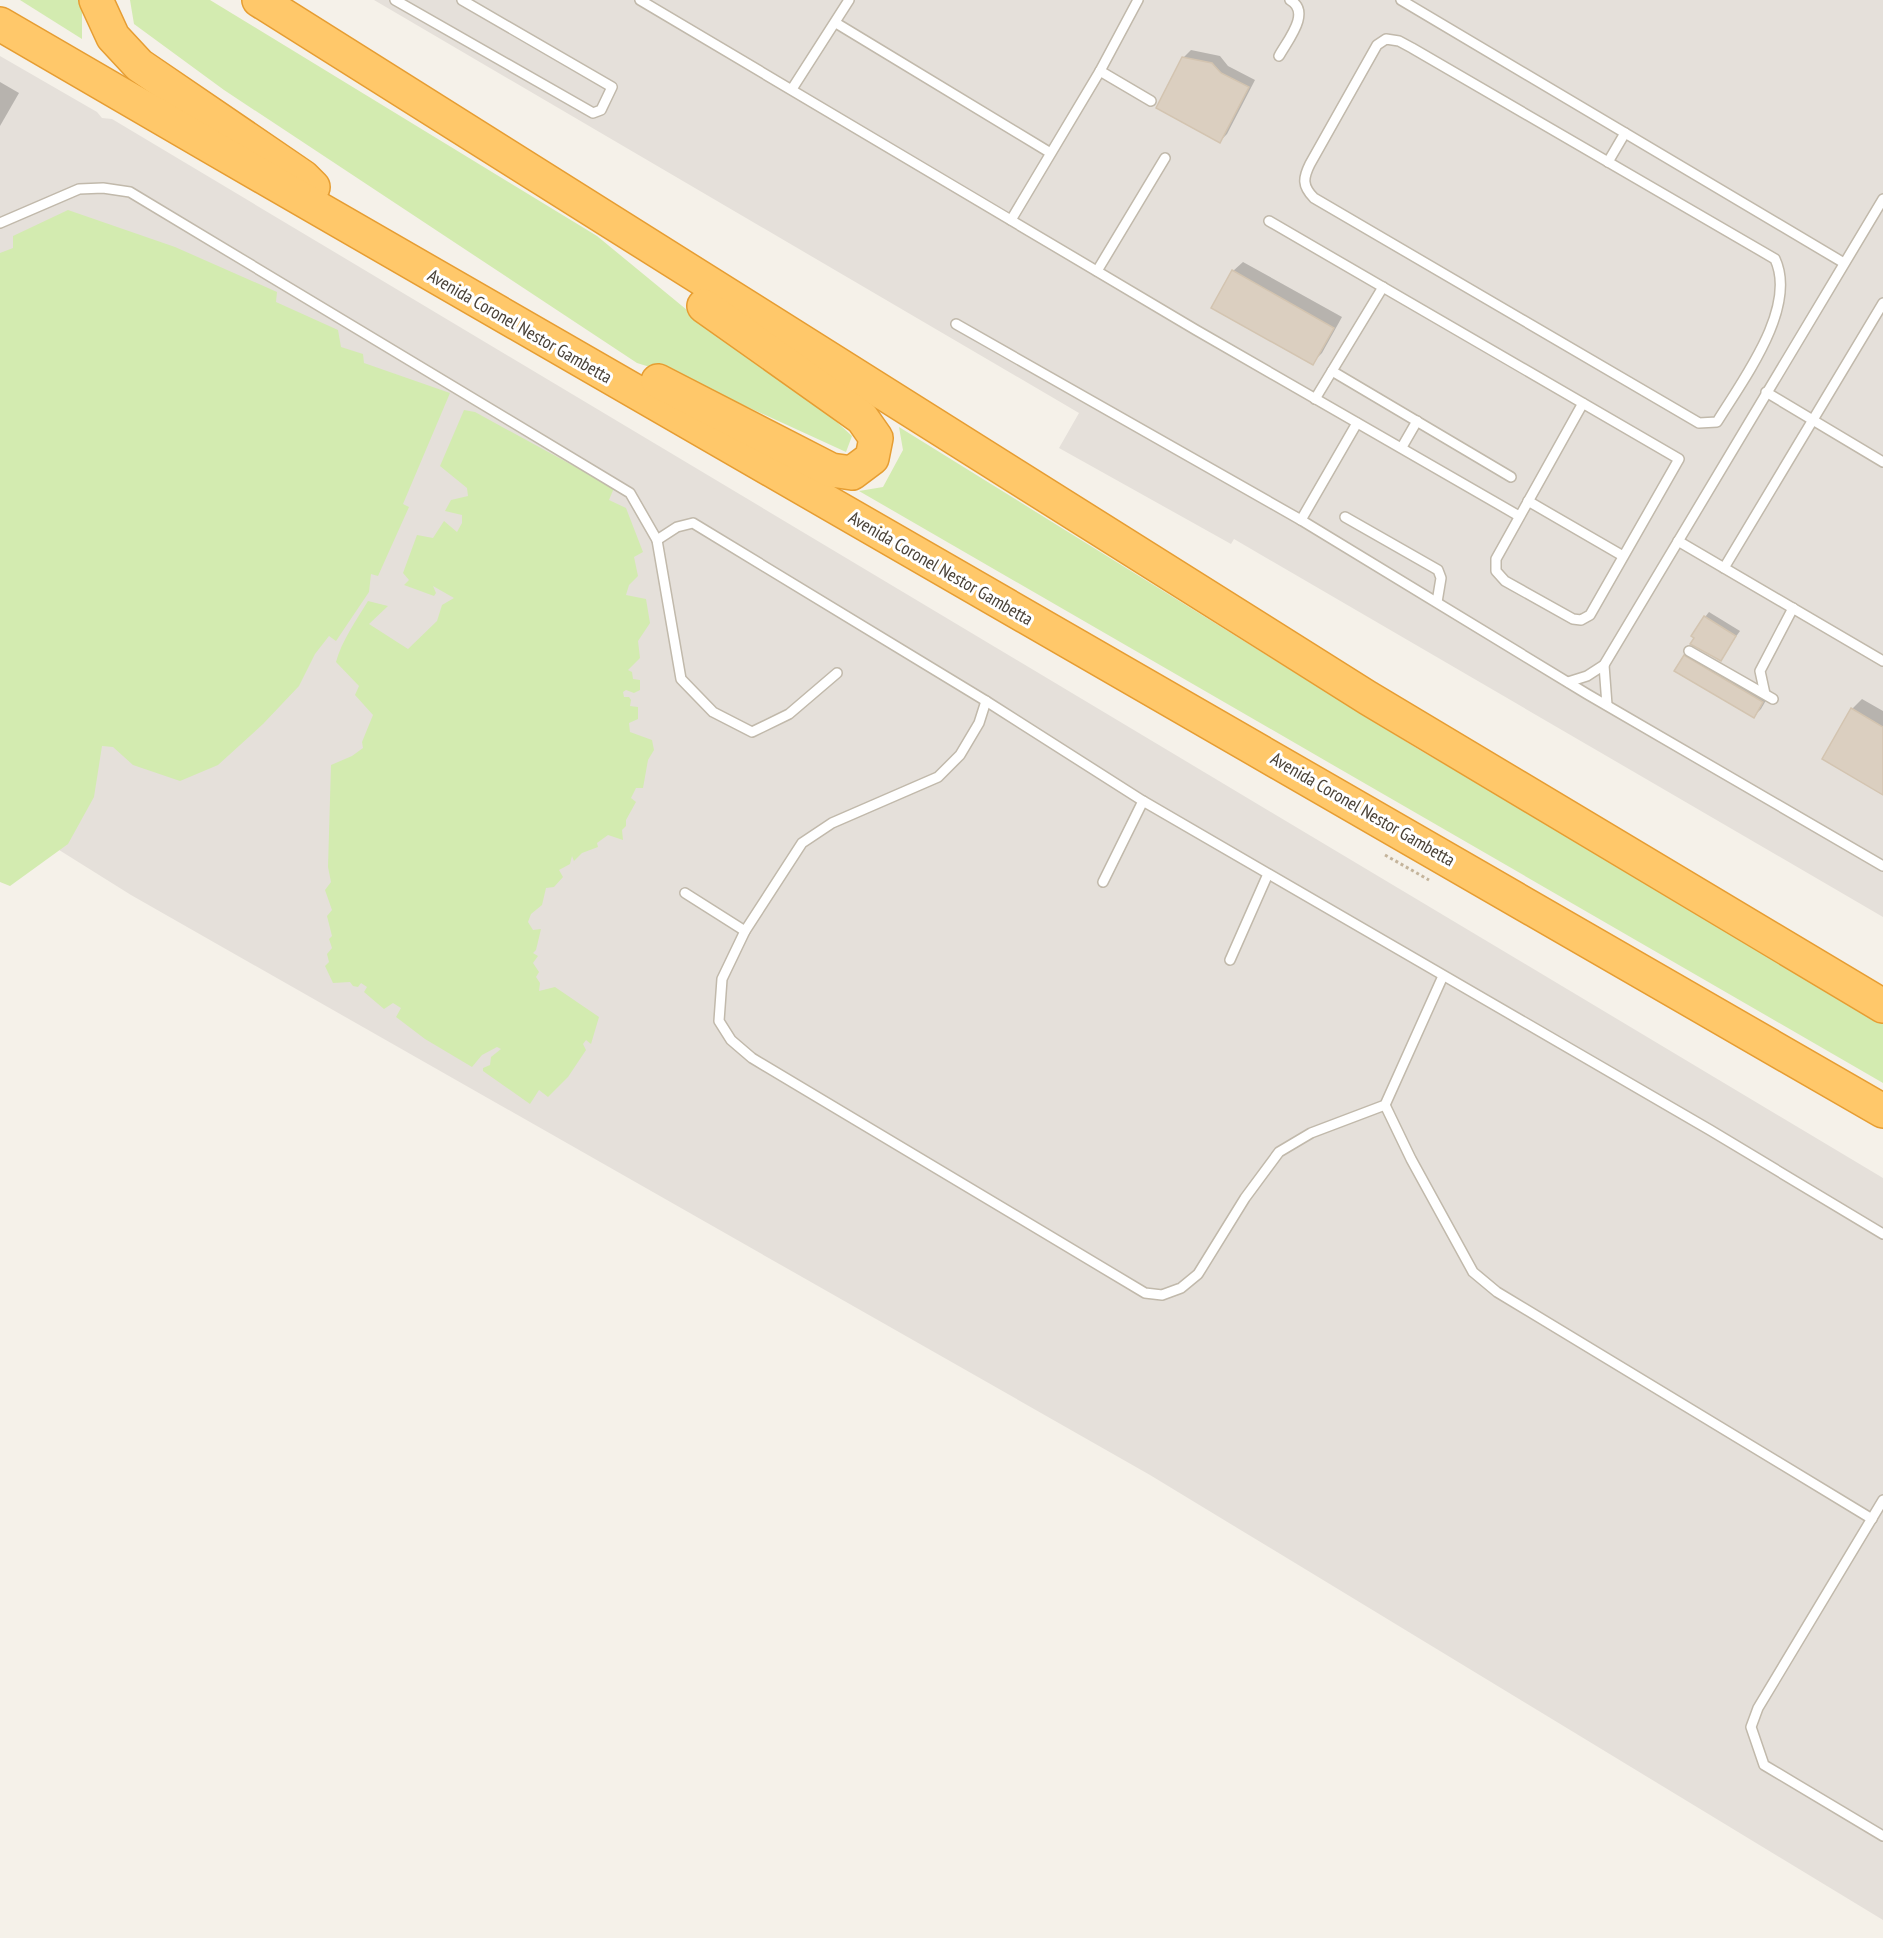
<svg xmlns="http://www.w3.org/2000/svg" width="1883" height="1938" viewBox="0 0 1883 1938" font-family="'PT Sans Narrow',sans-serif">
<rect width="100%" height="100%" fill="#f5f1e9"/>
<!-- industrial -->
<g fill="#e5e0da">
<polygon points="374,0 1883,0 1883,917 1234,539 1231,544 1059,448 1079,413"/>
<polygon points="0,56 97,112 102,118 112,119 1883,1178 1883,1920 1150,1475 131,895 0,813"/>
</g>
<!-- green -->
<g fill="#d3ebb0">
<polygon points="20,0 82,0 82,39"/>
<polygon points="130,0 210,0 597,236 704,324 826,412 852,436 846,452 682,377 637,363 224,90 134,24"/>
<polygon points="68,210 175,247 277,292 276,302 338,330 341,347 363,354 364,363 450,393 403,504 409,507 378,576 371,574 369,592 336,641 329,636 315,654 299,686 263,724 218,765 180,781 133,765 113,747 102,746 94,797 68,844 10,886 0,882 0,253 13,248 13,236"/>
<path d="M464,410l11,2 139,76 -5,12 17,8 17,44 -9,5 4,19 -9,9 -3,10 20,4 4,24 -12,18 2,17 -12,12 4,2 1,7 7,1v10l-6,3 -8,-3 -3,2 1,5h5l2,3 -1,6 8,1v12l-9,4 1,9 22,8 2,10 -6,10 -5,28h-7l-5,10 5,4 -10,18v6l-4,4 1,10 -15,-5 -11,8 1,4 -16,6 -8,8 -2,-5 -2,8 -11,6 4,7 -9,10 -8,1 -4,17 -11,9 -3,8 5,8 8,-1 -5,21 -3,3 5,3 -5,7 6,9 -3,5 4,6 -1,8 16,-4 44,30 -8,27 -5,-4 -3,4 3,6 -18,27 -20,20 -9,-7 -9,14 -47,-33v-3l7,-3 1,-8 10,-8 -4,-2 -15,8 -10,12 -47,-28 -29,-22 5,-9 -8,-5 -9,6 -20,-17 3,-5 -6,-4 -3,4 -5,-1 -3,-4 -17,1 -8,-17 4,-4 -2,-8 5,-6 -3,-9 3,-3 -5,-20 5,-6 -7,-20 6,-8 -3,-15 3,-102 21,-9 11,-8 -1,-6 11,-27 -18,-20 4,-9 -23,-24c5,-20 21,-43 32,-61l20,5 -19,18 39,25 29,-28 5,-16 12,-7 -21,-12 3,7 -2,3 -30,-11 5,-5 -6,-7 14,-38 16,3 11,-17 13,11 5,-9v-8l-17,-4 6,-11 17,-4 -1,-8 -27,-22z"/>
<polygon points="899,427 1418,749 1883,1017 1883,1083 859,491 883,487 903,450"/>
</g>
<!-- shadow -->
<g fill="#0003">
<polygon points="1191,50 1220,56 1228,66 1255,80 1227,134 1220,141 1183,58"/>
<polygon points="0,82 19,93 0,126"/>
<polygon points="1243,262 1342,317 1322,353 1312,363 1233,271"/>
<polygon points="1709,612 1740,631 1720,659 1705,617"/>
<polygon points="1692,649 1769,695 1761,709 1754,716 1685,656"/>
<polygon points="1862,699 1883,711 1883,793 1852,709"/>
</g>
<!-- building -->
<g fill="#dbcfc0" stroke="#d3c4b0" stroke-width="1.5">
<polygon points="1182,57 1212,63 1221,73 1249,87 1220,143 1156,108"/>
<polygon points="1232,270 1334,328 1313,365 1211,308"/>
<polygon points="1704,616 1736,636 1721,661 1690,644 1694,638 1691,636"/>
<polygon points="1684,655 1763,702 1754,718 1674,671"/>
<polygon points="1851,708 1883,727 1883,795 1822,759"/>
</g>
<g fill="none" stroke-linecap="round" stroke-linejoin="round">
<!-- lane casing -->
<g stroke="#c1b9ab" stroke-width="12">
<g id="lane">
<polyline points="395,0 593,113 601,110 612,87 462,0"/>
<polyline points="640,0 1196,330 1519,516"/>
<polyline points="1401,0 1844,263"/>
<polyline points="836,23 1049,152"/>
<path d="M1386,39l13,2 13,7 363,211c23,49 -33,122 -58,163l-18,1 -385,-225c-12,-12 -11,-20 -4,-34l67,-119z"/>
<path d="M1279,56c8,-15 33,-44 11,-56"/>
<polyline points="1100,71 1151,101"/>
<polyline points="792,89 849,0"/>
<polyline points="1608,162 1625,133"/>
<polyline points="1011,220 1100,71 1138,0"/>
<polyline points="1269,221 1679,459 1590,615 1581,620 1573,619 1505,581 1496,571 1496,559 1583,403"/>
<polyline points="0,223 79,189 103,188 130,192 630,493 657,540 681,679 713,712 752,732 789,714 837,673"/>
<polyline points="1097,271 1165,158"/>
<polyline points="956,324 1301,520 1587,694 1883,866"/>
<polyline points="1332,371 1511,477"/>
<polyline points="1766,392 1883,462"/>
<polyline points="1315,399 1383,287"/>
<polyline points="1402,447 1417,421"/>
<polyline points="1528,501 1623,556"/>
<polyline points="1345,517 1438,570 1441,578 1437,602"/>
<polyline points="1301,520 1357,423"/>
<polyline points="657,540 677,527 693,523 986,701 1143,801 1710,1130 1883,1234"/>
<polyline points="1678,541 1883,661"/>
<polyline points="1724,568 1883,303"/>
<polyline points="1689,651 1773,699"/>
<polyline points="1604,665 1607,705"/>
<polyline points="1568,682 1587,676 1604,665 1883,199"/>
<polyline points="1765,694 1760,671 1793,608"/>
<polyline points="986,701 979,723 960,755 938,777 832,823 802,843 745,931 722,979 719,1021 731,1040 752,1058 1145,1293 1162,1295 1181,1288 1198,1274 1245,1198 1279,1152 1311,1133 1385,1105 1443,976"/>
<polyline points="1103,882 1143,801"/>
<polyline points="685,893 745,931"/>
<polyline points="1230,960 1268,874"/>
<polyline points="1385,1105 1411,1159 1473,1272 1497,1292 1872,1519"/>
<polyline points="1883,1500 1758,1708 1751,1727 1764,1765 1883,1836"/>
</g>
</g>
<!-- highway casing -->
<g stroke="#e69d32" stroke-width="36">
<g id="highway">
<polyline points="96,0 113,37 139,65 303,177 313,187"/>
<polyline points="259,0 1368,698 1883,1006"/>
<path d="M0,24c626,365 1256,723 1883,1087"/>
<polyline points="658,381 831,470 852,473 872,458 876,438 862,418 704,306"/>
</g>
</g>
<!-- path -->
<polyline stroke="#c4b49b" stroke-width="3" stroke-dasharray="3 3" stroke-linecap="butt" points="1385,855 1429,880"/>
<!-- lane -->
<use href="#lane" stroke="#fff" stroke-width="9"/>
<!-- highway -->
<use href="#highway" stroke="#ffc86a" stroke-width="33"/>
</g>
<g text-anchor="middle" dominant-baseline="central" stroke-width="6" stroke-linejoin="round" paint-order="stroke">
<!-- street labels -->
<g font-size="18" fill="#494137" stroke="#fff">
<text transform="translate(520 326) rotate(30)">Avenida Coronel Nestor Gambetta</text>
<text transform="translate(941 568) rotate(30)">Avenida Coronel Nestor Gambetta</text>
<text transform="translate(1363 809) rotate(30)">Avenida Coronel Nestor Gambetta</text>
</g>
</g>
</svg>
